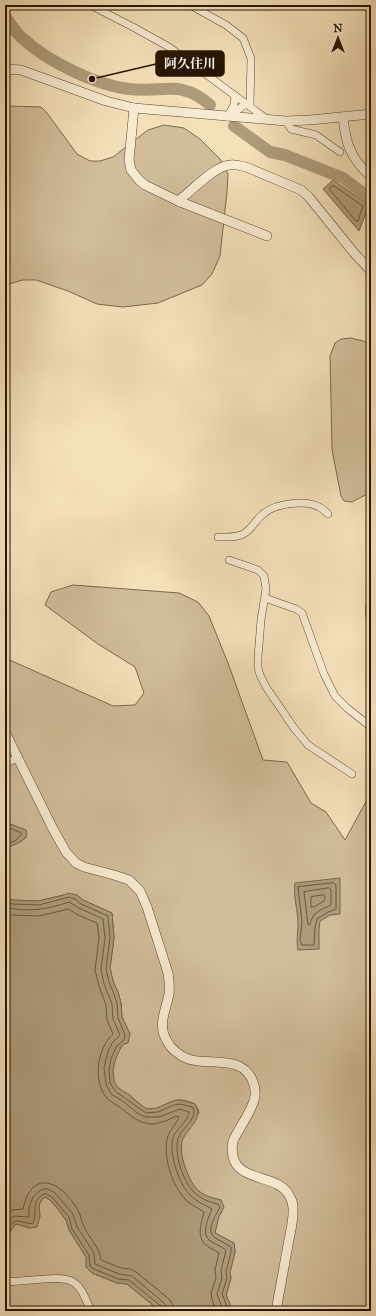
<svg xmlns="http://www.w3.org/2000/svg" width="376" height="1316" viewBox="0 0 376 1316" font-family="'IM FELL Great Primer','Noto Serif JP',serif">
<rect width="100%" height="100%" fill="#f4e0b9"/>
<filter id="stains"><feTurbulence type="fractalNoise" baseFrequency=".005" numOctaves="4"/><feColorMatrix values="0 0 0 0 .2 0 0 0 0 .09 0 0 0 0 .02 0 0 0 .5 -.17"/></filter>
<radialGradient id="worn" r=".72"><stop offset=".6" stop-color="#630" stop-opacity="0"/><stop offset="1" stop-color="#630" stop-opacity=".3"/></radialGradient>
<!-- green -->
<g fill="#d1bd9a" stroke="#7c684d">
<polygon points="9,106 41,107 47,113 77,154 90,161 100,161 113,157 148,130 164,125 184,128 200,139 220,159 228,174 227,192 220,256 212,274 202,285 158,303 123,307 97,304 68,291 36,280 23,280 5,285 5,108"/>
<polygon points="351,338 371,343 371,492 352,502 344,501 341,496 332,450 330,356 335,343 341,339"/>
<path d="M73,585l106,8 19,9 11,14 19,47 35,97 24,2 24,41 15,9 19,28 23,-42 3,1v512h-142l1,-7 -4,-9 5,-17 -1,-6 5,-20 -1,-9 -19,-10c1,-8 2,-15 7,-21l-1,-12c-9,-2 -18,-4 -25,-11 -9,-11 -18,-36 -14,-50 3,-8 12,-19 17,-26l-1,-4 -3,-5c-4,-2 -10,-4 -15,-4 -11,-1 -20,11 -32,9 -6,-1 -14,-11 -20,-15 -3,-2 -7,-3 -10,-6 -9,-9 -5,-29 1,-38 4,-6 7,-10 11,-16l-8,-17 -1,-14 -3,-11 -5,-11 -3,-13 4,-30 -2,-25 -29,-13 -6,-5h-13l-26,6 -26,-1 -7,-2v-50l11,-4 10,-6 -1,-8 -20,-8v-164l108,48 22,-1 9,-12 -9,-26 -37,-23 -53,-39 6,-13z"/>
<path d="M371,586v41c-9,-10 -4,-26 -2,-39z"/>
<path d="M45,1197l5,3 7,8 9,12 3,10 17,27 6,16 25,10 10,1 33,27h-155v-75l2,2 4,-8 5,-6 14,4 10,-11c-2,-8 -2,-14 5,-20z"/>
</g>
<!-- water -->
<g fill="#ae9b7a" stroke="#786549">
<polygon points="333,180 369,205 359,231 323,189"/>
<path d="M5,822l21,8 1,4c-3,9 -14,11 -22,14z"/>
<path d="M340,878v36l-10,1 -10,6 -1,8v20l-21,1c-2,-9 0,-17 0,-26 0,-14 -5,-27 -3,-41z"/>
<path d="M68,893l9,2 6,5 29,13 2,25 -4,30 3,13 5,11 3,11 1,14 8,17 -2,9 -4,1 -4,5 -5,12 -2,9 1,11 4,7 12,7 3,4 14,10 10,-1 16,-7 7,-1 15,4c9,15 -6,22 -12,35 -6,12 5,40 13,49 7,8 16,10 25,12l3,7 -5,9 -4,17 19,10 1,9 -5,20 1,6 -5,17 4,9 -1,7h-69l-33,-27 -10,-1 -25,-10 -6,-6v-10l-17,-27 -3,-10 -9,-12 -7,-8 -5,-3c-9,7 -5,10 -5,19 -1,4 -2,8 -3,11l-7,1 -14,-4 -5,6 -4,8 -2,-2v-338l7,2 26,1 26,-6z"/>
</g>
<g fill="none" stroke-linecap="round" stroke-linejoin="round">
<!-- shore -->
<g stroke="#6a583d" stroke-width="1">
<polygon points="332,186 334,186 363,206 358,221 356,221 330,190 330,188"/>
<polyline points="5,826 21,833 22,834 15,841 5,844"/>
<polygon points="334,883 336,885 336,909 328,912 317,919 315,928 314,945 302,945 300,941 302,923 298,887"/>
<path d="M329,888l2,2v15c-11,5 -18,7 -21,19l-2,1 -4,-33z"/>
<polygon points="324,895 325,897 324,901 314,907 311,907 311,897"/>
<path d="M5,902l7,2 27,1 30,-8 6,2 6,5 27,12 2,22 -4,31 3,13 5,12 3,9 1,15 7,17 -1,5 -8,7 -5,12 -2,11 1,13 5,8 31,22 12,-1 16,-7 6,-1 12,3 2,3c1,12 -13,18 -16,29 -4,16 5,41 15,52 7,8 16,11 25,13l2,3c-3,7 -15,23 -6,30 5,4 12,6 17,10v5l-5,20 1,6 -5,16 4,10 -1,7"/>
<path d="M5,907c21,6 44,2 64,-5l10,6 24,11 2,19 -4,31 3,15 8,20 1,15 7,16 -8,8 -3,6 -3,10 -2,9 2,16 5,10 13,8 13,11 8,4h14l21,-8 9,3c-1,9 -10,15 -15,23 -7,15 5,50 17,61 6,6 14,9 21,13 -3,8 -11,23 -3,31 5,4 12,6 17,10l-5,21 1,7 -5,16 4,11 -1,6"/>
<path d="M5,913l6,2 28,1 30,-7 7,5 21,9 2,15 -4,32 4,16 7,19 1,15 6,14c-2,2 -4,4 -6,7 -10,15 -13,41 -1,56 3,4 8,6 12,9 14,10 25,23 44,16 5,-1 9,-4 14,-6l3,1c-2,7 -9,12 -11,19 -6,19 4,50 18,64 5,5 12,8 18,12 -2,10 -8,23 1,32 4,4 10,6 14,9l-4,17 1,8 -5,15 1,6 2,7v5"/>
<path d="M5,1215l7,-5 11,-1c10,-44 41,-25 56,3 2,4 2,9 4,12 5,14 16,21 18,36l20,8 9,1 6,3 33,27 4,6v6"/>
<polyline points="5,1223 14,1216 29,1217 29,1207 33,1197 42,1189 48,1189 55,1193 73,1214 77,1227 94,1253 95,1264 119,1274 132,1276 164,1303 167,1307 167,1311"/>
<path d="M5,1233l3,-6 7,-6c6,-1 13,4 18,2 5,-12 -3,-19 10,-29h4l5,3 17,20 3,12 17,26 1,11 4,3 24,10 11,1 32,26 1,5"/>
</g>
<!-- river -->
<g stroke="#ae9b7a" stroke-width="12">
<path d="M5,16c5,7 10,16 17,22 25,23 73,47 107,51 34,4 52,-10 81,16"/>
<polyline points="234,126 270,152 285,155 343,178 371,199"/>
</g>
<!-- minor casing -->
<g stroke="#5a472e" stroke-width="8">
<g id="minor">
<polyline points="90,5 133,27 169,47 268,120"/>
<polyline points="190,5 226,25 243,38 251,58 250,106"/>
<polyline points="5,37 5,44"/>
<polyline points="228,116 234,105 235,96"/>
<polyline points="227,117 246,104"/>
<polyline points="286,121 291,129 316,135 340,152"/>
<path d="M218,537c8,0 20,1 27,-4 7,-5 11,-13 17,-18 12,-12 45,-16 59,-7 2,1 5,4 7,6"/>
<polyline points="229,560 258,570 264,576 266,589 261,620 258,657 258,668 260,675 266,687 294,728 308,745 352,774"/>
<polyline points="265,598 296,609 302,613 324,674 335,696 347,708 371,727"/>
<polyline points="5,763 18,758"/>
<path d="M5,1281c18,3 58,-9 71,3 7,6 11,18 15,27"/>
</g>
</g>
<!-- tertiary casing -->
<g stroke="#5a472e" stroke-width="10">
<g id="tertiary">
<polyline points="5,69 21,70 106,101 134,108 286,121 310,120 371,114"/>
<polyline points="134,108 129,160 131,170 139,180 145,185 178,201 267,236"/>
<path d="M343,117c3,28 7,40 28,60"/>
<path d="M178,201c14,-10 36,-35 52,-36 5,-1 11,1 16,2l55,23 7,6 47,58 16,17"/>
<path d="M5,732l48,97 13,23 10,11 8,4 30,8 15,5 11,11 7,16 21,66c1,7 2,14 1,21 -3,16 -12,31 -2,47 4,8 13,15 21,18 21,7 55,-5 65,23 2,5 3,12 1,18 -3,12 -15,28 -21,41 -8,46 46,29 57,56 2,3 3,7 3,11 1,12 -3,25 -5,37 -4,22 -8,44 -12,66"/>
</g>
</g>
<!-- minor -->
<use href="#minor" stroke="#f8ebd2" stroke-width="7"/>
<!-- tertiary -->
<use href="#tertiary" stroke="#f8ebd2" stroke-width="9"/>
</g>
<!-- callouts -->
<path fill="none" stroke="#261400" stroke-width="1.5" d="M92 79L156 64"/>
<circle fill="#261400" stroke="#f8ebd2" stroke-width="1.5" cx="92" cy="79" r="4"/>
<rect fill="#261400" stroke="#261400" stroke-width="1.5" x="156" y="51" width="68" height="25" rx="4"/>
<g font-size="13" text-anchor="middle" font-weight="bold" fill="#fff">
<text x="190" y="68">阿久住川</text>
</g>
<!-- margin -->
<rect width="376" height="1316" fill="none" stroke="#f4e0b9" stroke-width="20"/>
<rect x="6" y="6" width="364" height="1304" fill="none" stroke="#261400" stroke-width="2"/>
<rect x="10" y="10" width="356" height="1296" fill="none" stroke="#261400"/>
<!-- north arrow -->
<g transform="translate(338 38)" stroke="#f8ebd2" stroke-width="3" paint-order="stroke">
<path d="M0-3L7 15L0 10L-7 15Z" fill="#261400"/>
<text y="-6" font-size="11" font-weight="bold" text-anchor="middle" fill="#261400">N</text>
</g>
<rect width="100%" height="100%" filter="url(#stains)"/>
<rect width="100%" height="100%" fill="url(#worn)"/>
</svg>
